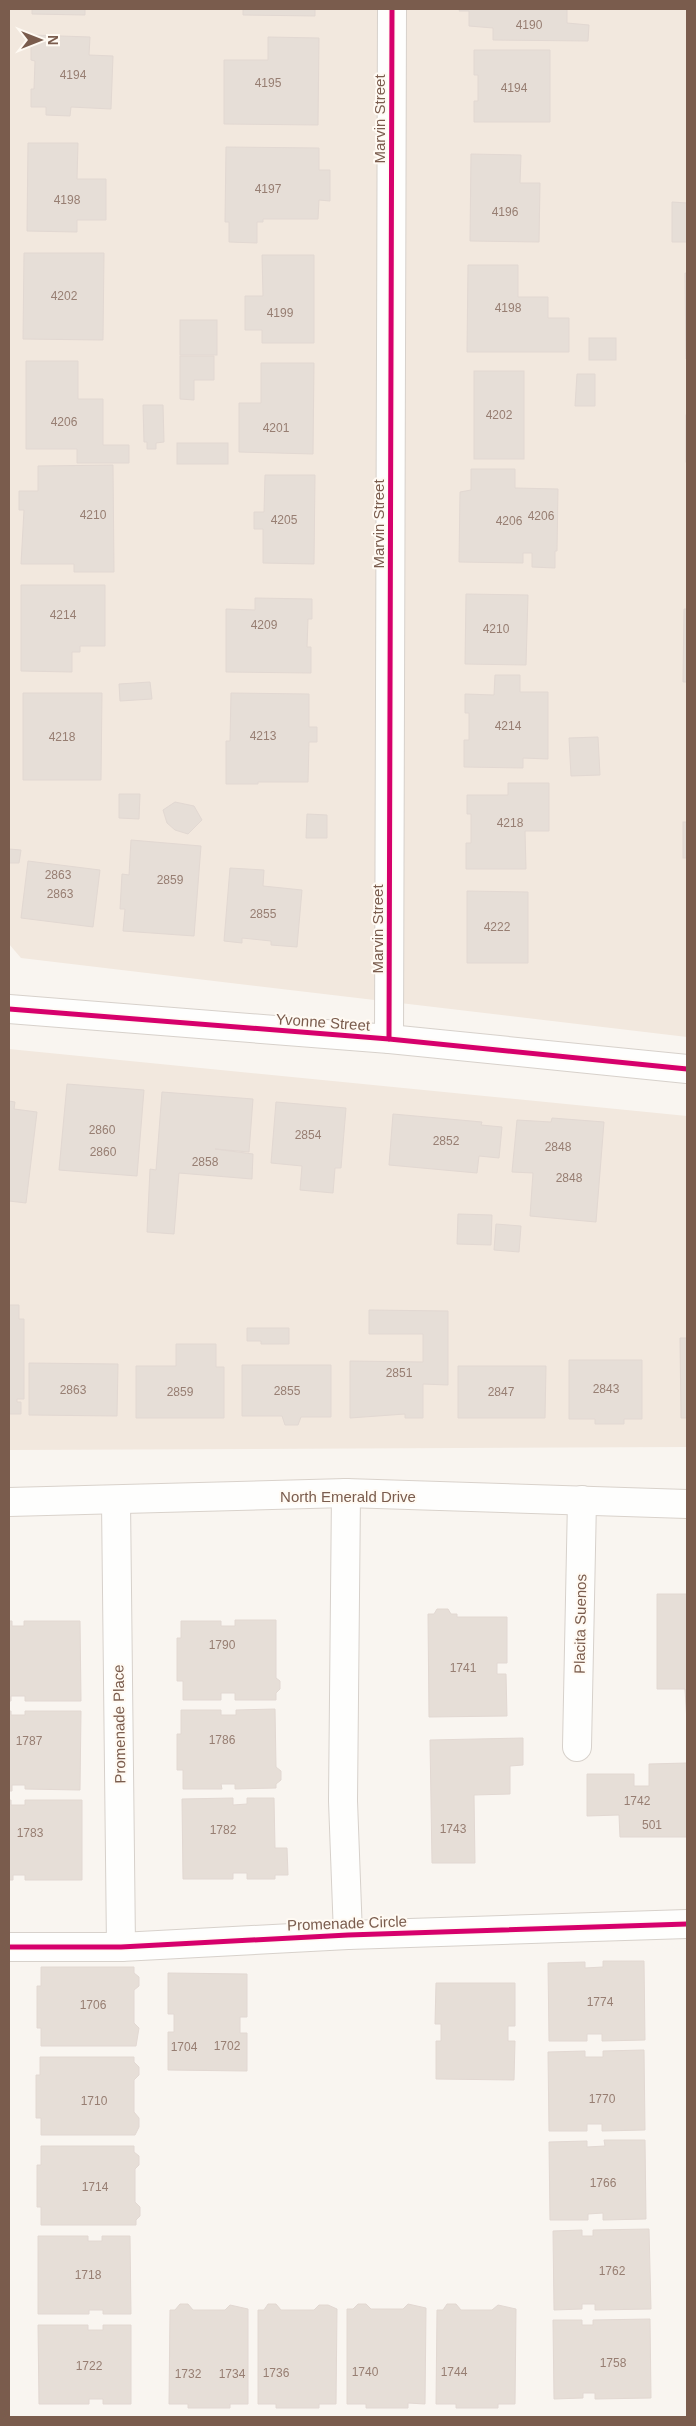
<svg xmlns="http://www.w3.org/2000/svg" width="696" height="2426" viewBox="0 0 696 2426" font-family="Helvetica,sans-serif">
<rect width="100%" height="100%" fill="#f9f5f0"/>
<!-- residential -->
<g fill="#f2e8de">
<polygon points="9,9 687,9 687,1037 21,958 9,944"/>
<polygon points="9,1049 687,1116 687,1447 9,1450"/>
</g>
<!-- building -->
<g fill="#e6ded7" stroke="#e2d8d2">
<polygon points="32,9 85,9 85,15 32,14"/>
<polygon points="243,9 315,9 315,16 243,15"/>
<polygon points="460,9 567,9 567,23 589,25 588,41 493,40 493,28 469,26 469,11 459,11"/>
<polygon points="31,35 90,37 89,55 113,56 111,109 71,107 70,116 46,115 46,107 31,107 31,89 34,89 35,61 31,60"/>
<polygon points="268,37 319,38 318,125 224,124 224,60 268,60"/>
<polygon points="474,50 550,50 550,122 474,122 474,101 478,101 478,75 474,75"/>
<polygon points="28,143 78,143 77,179 106,179 106,220 77,220 77,232 27,231"/>
<polygon points="226,147 319,148 319,170 330,170 330,201 319,200 318,219 263,219 263,222 257,222 257,243 229,242 229,222 225,222"/>
<polygon points="471,154 521,155 520,183 540,183 539,242 470,241"/>
<polygon points="672,202 687,203 687,242 672,242"/>
<polygon points="24,253 104,253 103,340 23,339"/>
<polygon points="262,255 314,255 314,343 262,343 262,330 245,330 245,296 263,296"/>
<polygon points="468,265 518,265 518,297 548,297 548,318 569,318 569,352 467,352"/>
<polygon points="685,273 687,273 687,359 686,359"/>
<rect x="180" y="320" width="37" height="35"/>
<rect x="589" y="338" width="27" height="22"/>
<polygon points="180,356 214,356 214,380 194,380 194,400 180,399"/>
<polygon points="26,361 78,361 78,399 103,399 103,445 129,445 129,463 77,463 77,449 26,449"/>
<polygon points="261,363 314,363 313,454 239,452 239,403 261,403"/>
<rect x="474" y="371" width="50" height="88"/>
<polygon points="577,374 595,374 595,406 575,406"/>
<polygon points="143,405 163,405 164,442 156,443 156,449 147,449 147,442 144,442"/>
<rect x="686" y="415" width="1" height="47"/>
<rect x="177" y="443" width="51" height="21"/>
<polygon points="113,465 114,572 74,572 74,564 21,564 24,510 19,510 19,491 38,491 38,466"/>
<polygon points="471,469 515,469 515,488 558,489 557,551 555,551 555,568 532,567 532,553 523,553 523,563 459,562 460,492 471,490"/>
<polygon points="265,475 315,475 314,564 263,563 263,529 254,529 254,512 264,512"/>
<polygon points="21,585 105,585 105,646 80,646 80,652 72,652 72,672 21,671"/>
<polygon points="466,594 528,595 526,665 465,664"/>
<polygon points="255,598 312,599 312,619 308,619 307,647 311,647 311,673 226,672 226,609 255,610"/>
<polygon points="684,609 687,609 687,682 683,682"/>
<polygon points="495,675 520,675 520,692 548,692 548,759 523,758 523,768 464,767 464,740 469,740 469,713 465,713 465,694 494,695"/>
<polygon points="150,682 152,699 120,701 119,684"/>
<polygon points="23,693 102,693 101,780 23,780"/>
<polygon points="231,693 309,694 309,727 317,727 317,742 309,742 308,782 258,782 258,784 226,784 226,741 230,741"/>
<polygon points="598,737 600,775 571,776 569,738"/>
<polygon points="508,783 549,783 549,831 525,831 526,869 466,869 466,843 471,843 471,814 467,814 467,795 508,795"/>
<polygon points="119,794 140,794 139,819 119,818"/>
<polygon points="175,802 194,806 202,820 188,834 175,830 167,823 163,810"/>
<polygon points="307,814 327,815 327,838 306,838"/>
<rect x="683" y="822" width="4" height="36"/>
<polygon points="131,840 201,846 194,936 123,931 125,909 120,909 122,874 129,875"/>
<polygon points="9,849 21,850 19,863 9,863"/>
<polygon points="28,861 100,870 93,927 21,918"/>
<polygon points="230,868 264,870 263,886 302,890 297,947 271,945 271,941 242,938 242,943 224,941"/>
<polygon points="467,891 528,892 528,963 467,963"/>
<polygon points="67,1084 144,1090 137,1176 59,1170"/>
<polygon points="162,1092 253,1099 249,1152 215,1149 253,1154 252,1179 179,1173 174,1234 147,1232 150,1169 156,1170"/>
<polygon points="9,1101 15,1102 14,1109 37,1112 26,1203 9,1201"/>
<polygon points="276,1102 346,1108 341,1168 335,1168 333,1193 300,1190 302,1166 271,1163"/>
<polygon points="393,1114 482,1122 481,1125 502,1127 499,1158 479,1156 477,1173 389,1165"/>
<polygon points="552,1118 604,1122 596,1222 530,1216 533,1173 512,1172 517,1120 551,1122"/>
<polygon points="458,1214 492,1215 491,1245 457,1244"/>
<polygon points="496,1224 521,1226 519,1252 494,1250"/>
<polygon points="9,1305 19,1305 19,1319 24,1319 24,1399 17,1399 17,1402 21,1402 21,1414 9,1414"/>
<polygon points="369,1310 448,1311 448,1385 423,1384 423,1418 405,1418 405,1414 350,1418 350,1361 423,1362 423,1334 369,1334"/>
<polygon points="247,1328 289,1328 289,1344 261,1344 261,1341 247,1341"/>
<polygon points="680,1338 687,1338 687,1418 681,1418"/>
<polygon points="176,1344 216,1344 216,1367 224,1367 224,1418 136,1418 136,1366 176,1366"/>
<polygon points="569,1360 642,1360 642,1419 624,1419 624,1424 595,1424 595,1419 569,1419"/>
<polygon points="29,1363 118,1364 117,1416 29,1415"/>
<polygon points="242,1365 331,1365 331,1417 301,1417 298,1425 285,1425 282,1416 242,1416"/>
<polygon points="458,1366 546,1366 545,1418 458,1418"/>
<polygon points="657,1594 687,1594 687,1722 685,1689 657,1689"/>
<polygon points="437,1609 448,1609 451,1614 457,1614 457,1617 507,1617 507,1663 497,1663 497,1674 506,1674 507,1716 429,1717 428,1614 434,1614"/>
<polygon points="235,1620 276,1620 276,1678 280,1681 280,1689 276,1693 276,1700 235,1700 235,1693 221,1693 221,1700 183,1700 183,1681 177,1681 177,1638 181,1638 181,1621 221,1621 221,1626 235,1626"/>
<polygon points="9,1621 12,1621 12,1626 24,1626 24,1621 80,1621 81,1701 25,1701 25,1696 11,1696 11,1701 9,1701"/>
<polygon points="275,1709 276,1767 281,1771 281,1780 276,1784 276,1788 235,1789 235,1784 221,1784 222,1789 183,1789 183,1770 177,1770 177,1734 181,1734 181,1710 221,1710 221,1715 236,1715 236,1710"/>
<polygon points="9,1711 11,1711 11,1715 25,1715 25,1711 81,1711 80,1790 25,1789 25,1785 12,1785 12,1791 9,1791"/>
<polygon points="523,1738 523,1765 510,1766 510,1794 474,1795 475,1863 432,1863 430,1740"/>
<polygon points="687,1763 687,1837 620,1837 619,1815 587,1816 587,1774 634,1774 634,1786 649,1786 649,1764"/>
<polygon points="233,1798 233,1805 247,1804 247,1798 274,1798 275,1848 287,1848 288,1875 275,1875 275,1879 247,1879 247,1873 233,1873 233,1879 183,1879 182,1799"/>
<polygon points="9,1800 11,1800 11,1805 25,1805 25,1800 82,1800 82,1880 25,1880 25,1875 13,1875 13,1880 9,1880"/>
<polygon points="603,1961 644,1961 645,2040 602,2041 602,2034 587,2034 587,2041 549,2041 548,1963 585,1962 585,1968 603,1967"/>
<polygon points="41,1967 134,1967 134,1973 139,1977 139,1986 134,1990 134,2023 139,2028 136,2046 41,2046 41,2028 37,2028 37,1986 41,1986"/>
<polygon points="168,1973 247,1974 247,2017 240,2017 240,2033 247,2033 247,2071 168,2070 168,2032 174,2032 174,2014 168,2014"/>
<polygon points="436,1983 515,1983 515,2026 508,2026 508,2041 515,2041 514,2080 436,2079 436,2041 441,2041 441,2024 435,2024"/>
<polygon points="644,2050 645,2130 602,2131 602,2124 587,2124 587,2131 549,2131 548,2052 585,2051 585,2057 603,2057 603,2051"/>
<polygon points="40,2057 134,2057 134,2062 139,2067 139,2075 134,2080 134,2112 139,2118 139,2127 135,2135 41,2135 41,2118 36,2118 36,2075 40,2075"/>
<polygon points="604,2140 645,2140 646,2219 603,2220 603,2213 588,2214 588,2220 550,2220 549,2142 587,2141 587,2147 605,2146"/>
<polygon points="41,2146 134,2146 134,2152 139,2156 139,2165 135,2169 135,2202 140,2207 140,2216 136,2220 136,2225 41,2225 41,2207 37,2207 37,2165 41,2165"/>
<polygon points="649,2229 651,2309 595,2310 595,2304 582,2304 582,2309 554,2310 553,2231 582,2230 582,2236 593,2236 593,2230"/>
<polygon points="38,2236 88,2236 88,2241 102,2241 102,2236 130,2236 131,2314 103,2314 103,2310 89,2310 89,2314 38,2314"/>
<polygon points="180,2304 188,2304 193,2310 225,2310 230,2305 248,2309 248,2404 230,2404 230,2408 188,2408 188,2404 169,2404 170,2310 175,2310"/>
<polygon points="268,2304 276,2304 281,2310 314,2310 319,2305 328,2305 337,2309 336,2404 319,2404 319,2408 276,2408 276,2404 258,2404 258,2310 264,2310"/>
<polygon points="358,2304 366,2304 371,2309 403,2309 408,2304 426,2308 425,2404 408,2403 408,2408 366,2408 366,2404 347,2404 347,2309 353,2309"/>
<polygon points="447,2304 456,2304 461,2310 492,2310 498,2305 516,2309 515,2404 498,2404 498,2408 456,2408 456,2404 436,2404 437,2310 443,2310"/>
<polygon points="650,2319 651,2398 595,2399 595,2393 583,2393 583,2398 554,2399 553,2320 582,2320 582,2325 593,2325 593,2320"/>
<polygon points="38,2325 88,2325 88,2330 103,2330 103,2325 131,2325 131,2404 103,2404 103,2399 89,2399 89,2404 39,2404"/>
</g>
<g fill="none" stroke-linecap="round" stroke-linejoin="round">
<!-- minor casing -->
<g stroke="#d7d1cb" stroke-width="30">
<g id="minor">
<polyline points="9,1009 389,1039 687,1069"/>
<polyline points="389,1039 392,9"/>
<polyline points="346,1493 343,1801 348,1935"/>
<polyline points="116,1501 121,1947"/>
<polyline points="577,1747 582,1500"/>
<polyline points="9,1947 121,1947 348,1935 687,1924"/>
</g>
</g>
<!-- secondary casing -->
<g stroke="#d9d2cb" stroke-width="30">
<polyline id="secondary" points="9,1502 346,1493 687,1504"/>
</g>
<!-- minor -->
<use href="#minor" stroke="#fefefd" stroke-width="28"/>
<!-- secondary -->
<use href="#secondary" stroke="#fefefd" stroke-width="28"/>
<!-- cycleway casing -->
<g stroke="#fffaf3" stroke-width="8">
<g id="cycleway">
<polyline points="9,1009 389,1039 687,1069"/>
<polyline points="389,1039 392,9"/>
<polyline points="9,1947 121,1947 348,1935 687,1924"/>
</g>
</g>
<!-- cycleway -->
<use href="#cycleway" stroke="#d6006c" stroke-width="5"/>
</g>
<g text-anchor="middle" dominant-baseline="central" stroke-width="4" stroke-linejoin="round" paint-order="stroke">
<!-- number labels -->
<g font-size="12" fill="#977e72">
<text x="529" y="25">4190</text>
<text x="73" y="75">4194</text>
<text x="268" y="83">4195</text>
<text x="514" y="88">4194</text>
<text x="268" y="189">4197</text>
<text x="67" y="200">4198</text>
<text x="505" y="212">4196</text>
<text x="64" y="296">4202</text>
<text x="508" y="308">4198</text>
<text x="280" y="313">4199</text>
<text x="499" y="415">4202</text>
<text x="64" y="422">4206</text>
<text x="276" y="428">4201</text>
<text x="93" y="515">4210</text>
<text x="541" y="516">4206</text>
<text x="284" y="520">4205</text>
<text x="509" y="521">4206</text>
<text x="63" y="615">4214</text>
<text x="264" y="625">4209</text>
<text x="496" y="629">4210</text>
<text x="508" y="726">4214</text>
<text x="263" y="736">4213</text>
<text x="62" y="737">4218</text>
<text x="510" y="823">4218</text>
<text x="58" y="875">2863</text>
<text x="170" y="880">2859</text>
<text x="60" y="894">2863</text>
<text x="263" y="914">2855</text>
<text x="497" y="927">4222</text>
<text x="102" y="1130">2860</text>
<text x="308" y="1135">2854</text>
<text x="446" y="1141">2852</text>
<text x="558" y="1147">2848</text>
<text x="103" y="1152">2860</text>
<text x="205" y="1162">2858</text>
<text x="569" y="1178">2848</text>
<text x="399" y="1373">2851</text>
<text x="606" y="1389">2843</text>
<text x="73" y="1390">2863</text>
<text x="287" y="1391">2855</text>
<text x="180" y="1392">2859</text>
<text x="501" y="1392">2847</text>
<text x="222" y="1645">1790</text>
<text x="463" y="1668">1741</text>
<text x="222" y="1740">1786</text>
<text x="29" y="1741">1787</text>
<text x="637" y="1801">1742</text>
<text x="652" y="1825">501</text>
<text x="453" y="1829">1743</text>
<text x="223" y="1830">1782</text>
<text x="30" y="1833">1783</text>
<text x="600" y="2002">1774</text>
<text x="93" y="2005">1706</text>
<text x="227" y="2046">1702</text>
<text x="184" y="2047">1704</text>
<text x="602" y="2099">1770</text>
<text x="94" y="2101">1710</text>
<text x="603" y="2183">1766</text>
<text x="95" y="2187">1714</text>
<text x="612" y="2271">1762</text>
<text x="88" y="2275">1718</text>
<text x="613" y="2363">1758</text>
<text x="89" y="2366">1722</text>
<text x="365" y="2372">1740</text>
<text x="454" y="2372">1744</text>
<text x="276" y="2373">1736</text>
<text x="188" y="2374">1732</text>
<text x="232" y="2374">1734</text>
</g>
<!-- street labels -->
<g font-size="15" fill="#7a5c4d" stroke="#fffaf3">
<text transform="translate(379 119) rotate(-90)">Marvin Street</text>
<text transform="translate(378 524) rotate(-90)">Marvin Street</text>
<text transform="translate(377 929) rotate(-90)">Marvin Street</text>
<text transform="translate(323 1022) rotate(4)">Yvonne Street</text>
<text x="348" y="1496">North Emerald Drive</text>
<text transform="translate(580 1624) rotate(-89)">Placita Suenos</text>
<text transform="translate(119 1724) rotate(-91)">Promenade Place</text>
<text transform="translate(347 1923) rotate(-2)">Promenade Circle</text>
</g>
</g>
<!-- border -->
<rect width="696" height="2426" fill="none" stroke="#7a5c4d" stroke-width="20"/>
<!-- north arrow -->
<g transform="translate(40 40) rotate(90)" stroke="#fffaf3" stroke-width="4" paint-order="stroke">
<path d="M0-4L9 19L0 12L-9 19Z" fill="#7a5c4d"/>
<text y="-8" font-size="14" font-weight="bold" text-anchor="middle" fill="#7a5c4d">N</text>
</g>
</svg>
